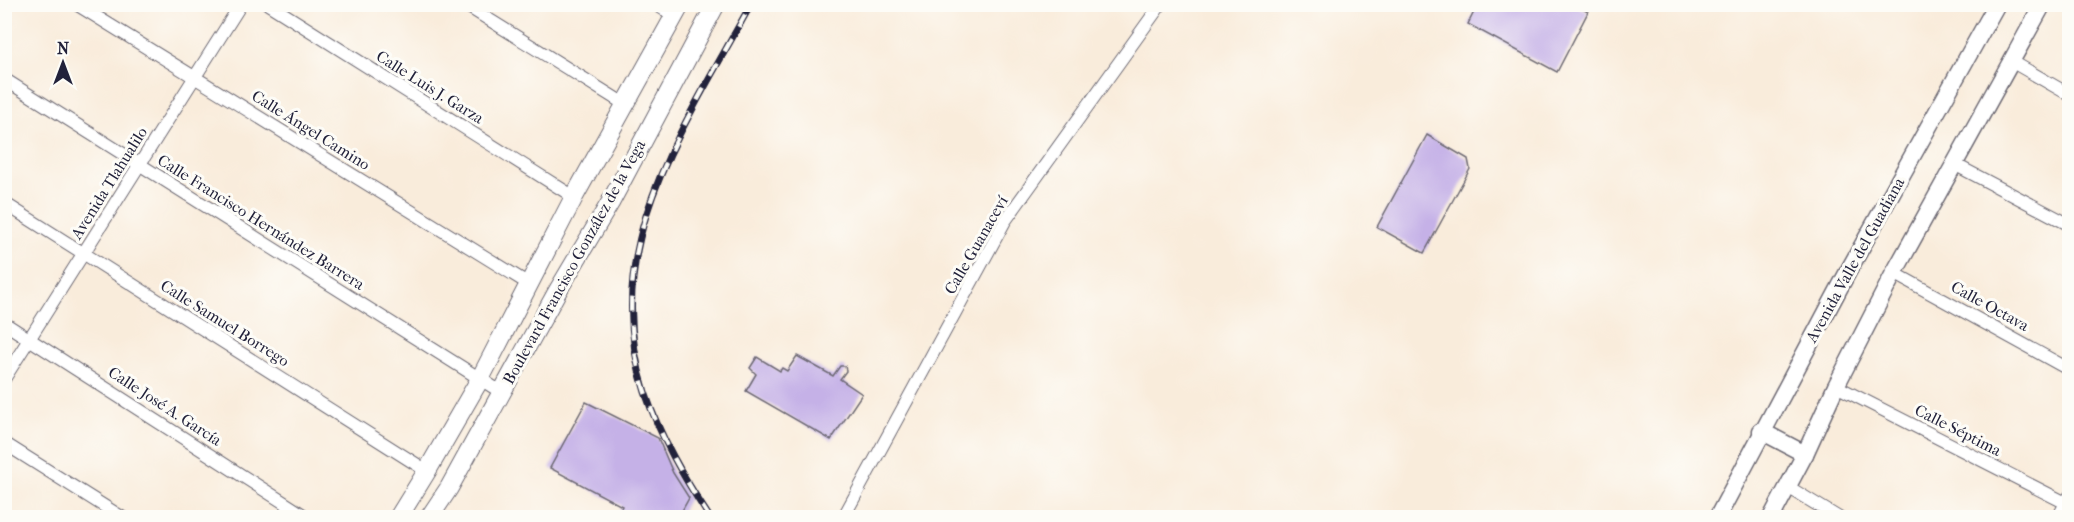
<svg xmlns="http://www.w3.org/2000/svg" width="2074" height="522" viewBox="0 0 2074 522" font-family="'IM FELL French Canon',serif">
<rect width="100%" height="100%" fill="#fdfcf7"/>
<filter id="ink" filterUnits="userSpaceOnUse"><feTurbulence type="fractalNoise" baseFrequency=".0167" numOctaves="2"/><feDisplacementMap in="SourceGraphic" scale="12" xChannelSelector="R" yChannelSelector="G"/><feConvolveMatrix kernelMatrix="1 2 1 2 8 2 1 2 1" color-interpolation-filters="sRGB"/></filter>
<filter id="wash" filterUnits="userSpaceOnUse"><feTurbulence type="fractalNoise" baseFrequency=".008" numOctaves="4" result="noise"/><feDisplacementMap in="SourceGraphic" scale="24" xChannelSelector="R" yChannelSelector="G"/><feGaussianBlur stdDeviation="1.35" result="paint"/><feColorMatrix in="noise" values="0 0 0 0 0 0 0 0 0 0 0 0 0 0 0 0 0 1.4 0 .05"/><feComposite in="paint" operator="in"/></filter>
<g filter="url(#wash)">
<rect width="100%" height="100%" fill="#f9ecdb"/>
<g id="blocks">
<!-- building -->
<g fill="#c5b1e7">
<polygon points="1478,4 1574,4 1588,12 1557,72 1468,24"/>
<polygon points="1427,135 1468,159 1470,169 1424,253 1377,227"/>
<polygon points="797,356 833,376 840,366 845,366 846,371 840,379 862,394 831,440 746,391 756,374 750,368 757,357 780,371 782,368 787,371"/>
<polygon points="586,402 658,438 673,473 689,498 678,518 615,518 622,506 550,468"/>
</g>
</g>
</g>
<g filter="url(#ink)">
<use href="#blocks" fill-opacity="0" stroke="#6d6973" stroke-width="1.5"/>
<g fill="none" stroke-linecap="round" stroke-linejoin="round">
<!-- minor casing -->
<g stroke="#6d6973" stroke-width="14">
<g id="minor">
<polyline points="76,4 529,284"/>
<polyline points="268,4 574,197"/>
<polyline points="464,4 626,105"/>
<polyline points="655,4 675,16"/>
<polyline points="2011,61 2070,95"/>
<polyline points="4,79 501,392"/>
<polyline points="1954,164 2070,225"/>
<polyline points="4,203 427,471"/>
<polyline points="1894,273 2070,370"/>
<polyline points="4,323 308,518"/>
<polyline points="4,379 241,4"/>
<polyline points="1836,386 2066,503"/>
<polyline points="4,443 123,518"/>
<polyline points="1788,487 1839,518"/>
<polyline points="843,518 1005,221 1161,4"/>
<polyline points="2058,518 2069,497"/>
</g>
</g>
<!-- secondary casing -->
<g stroke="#6d6973" stroke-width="19">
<g id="secondary">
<polyline points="1761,431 1805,454"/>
<polyline points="1717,518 1851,266 1997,4"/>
<polyline points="1771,518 1805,454 1836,386 1894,273 2043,4"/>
</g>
</g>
<!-- primary casing -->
<g stroke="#6d6973" stroke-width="20">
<g id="primary">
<polyline points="398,518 427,471 480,379 574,197 681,4"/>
<polyline points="429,518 449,488 557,292 610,203 716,4"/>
</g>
</g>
<!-- minor -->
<use href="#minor" stroke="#fff" stroke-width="12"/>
<!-- secondary -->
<use href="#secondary" stroke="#fff" stroke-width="16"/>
<!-- primary -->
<use href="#primary" stroke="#fff" stroke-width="18"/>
<!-- rail casing -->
<g stroke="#22223b" stroke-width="7">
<path id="rail" d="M710,518c-26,-40 -50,-81 -65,-126 -48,-146 40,-266 106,-388"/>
</g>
<!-- rail -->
<use href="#rail" stroke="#fdfcf7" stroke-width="4.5" stroke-dasharray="14" stroke-linecap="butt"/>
</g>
</g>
<g text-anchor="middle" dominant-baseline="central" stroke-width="6" stroke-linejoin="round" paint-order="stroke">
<!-- street labels -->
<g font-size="16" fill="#22223b" stroke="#fdfcf7">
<text transform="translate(430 87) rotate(32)">Calle Luis J. Garza</text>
<text transform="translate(311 130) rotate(32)">Calle Ángel Camino</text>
<text transform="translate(109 183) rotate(-58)">Avenida Tlahualilo</text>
<text transform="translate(261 222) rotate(32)">Calle Francisco Hernández Barrera</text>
<text transform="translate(976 245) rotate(-60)">Calle Guanaceví</text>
<text transform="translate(1855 260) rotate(-61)">Avenida Valle del Guadiana</text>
<text transform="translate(574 262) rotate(-61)">Boulevard Francisco González de la Vega</text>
<text transform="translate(1990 306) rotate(29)">Calle Octava</text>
<text transform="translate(225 323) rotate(32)">Calle Samuel Borrego</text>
<text transform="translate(165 406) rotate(33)">Calle José A. García</text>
<text transform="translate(1958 430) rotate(27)">Calle Séptima</text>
</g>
</g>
<!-- margin -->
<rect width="2074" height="522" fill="none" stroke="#fdfcf7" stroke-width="24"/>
<!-- north arrow -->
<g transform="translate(63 63)" stroke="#fdfcf7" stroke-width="4.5" paint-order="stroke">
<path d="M0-4.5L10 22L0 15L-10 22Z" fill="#22223b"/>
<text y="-9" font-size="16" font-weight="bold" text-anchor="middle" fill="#22223b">N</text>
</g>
</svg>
